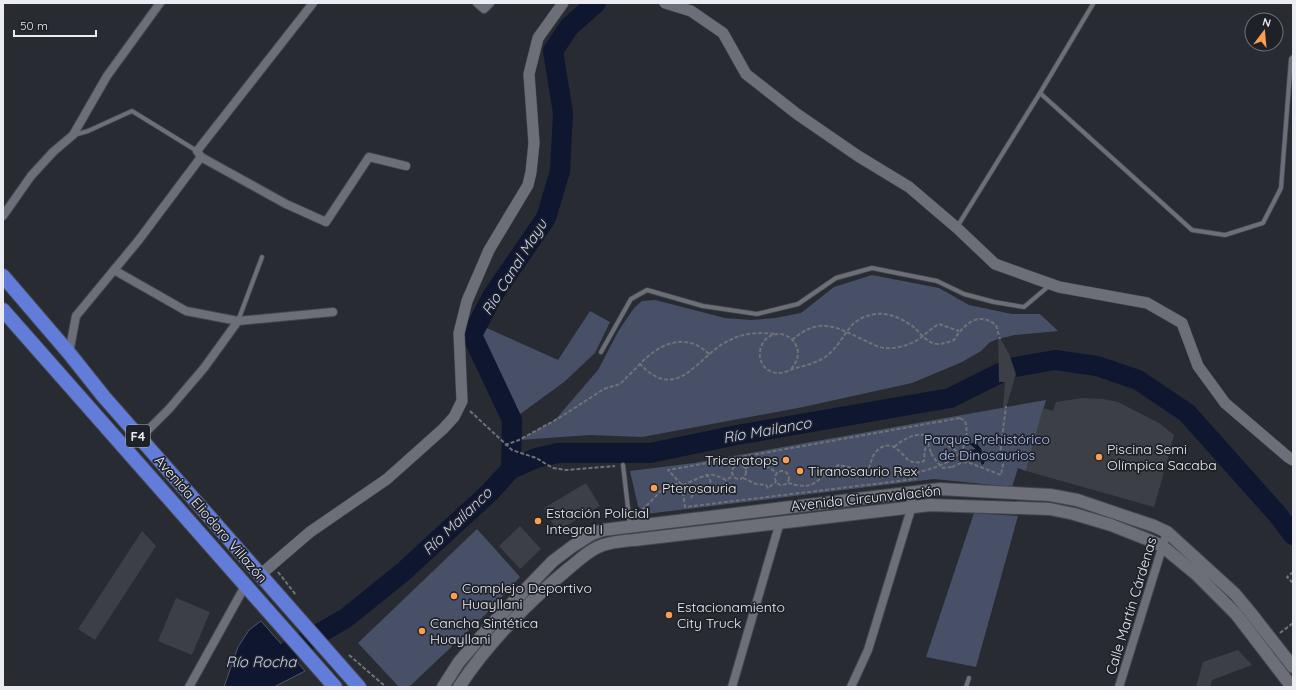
<svg xmlns="http://www.w3.org/2000/svg" width="1296" height="690" viewBox="0 0 1296 690" font-family="Quicksand,sans-serif">
<rect width="100%" height="100%" fill="#282b32"/>
<!-- green -->
<g fill="#485067">
<polygon points="872,275 939,288 969,305 1012,314 1040,314 1058,331 1015,335 998,339 990,342 981,351 962,362 912,383 803,407 642,437 590,435 519,440 555,420 598,370 619,330 634,308 642,301 655,300 725,318 751,320 775,318 801,313 834,287"/>
<polygon points="590,311 610,322 595,353 564,382 512,420 472,335 478,324 558,360"/>
<polygon points="1046,400 1026,471 1018,468 1012,487 934,479 646,514 638,506 630,471 694,463"/>
<polygon points="974,513 1018,516 976,667 926,657"/>
<polygon points="477,529 520,577 485,615 409,687 399,687 358,643"/>
</g>
<!-- water -->
<g fill="#0e1630" stroke="#50566a">
<polygon points="973,442 976,442 982,449 985,463 982,466 980,462 981,458 980,458 978,461 973,462 973,456 977,455 976,453 973,455 968,453 972,449 975,449 969,444"/>
<polygon points="261,621 305,671 274,687 224,687 238,647 249,630"/>
</g>
<g fill="none" stroke-linecap="round" stroke-linejoin="round">
<!-- river -->
<g stroke="#0e1630" stroke-width="20">
<polyline points="511,469 512,420 472,335 493,295 546,218 560,171 563,113 553,51 569,27 596,3"/>
<polyline points="246,687 253,678 275,659 346,618 403,572 489,493 511,469 536,458 558,453 650,453 737,435 950,398 1010,368 1055,360 1097,366 1138,380 1187,413 1278,515 1293,535"/>
</g>
</g>
<!-- building -->
<g fill="#3c3f46">
<polygon points="998,334 1009,354 1016,374 1006,408 1003,407 1005,382 999,382"/>
<polygon points="1082,398 1103,399 1118,402 1159,423 1174,435 1168,458 1154,507 1026,471 1043,408 1053,411 1056,402"/>
<polygon points="586,483 600,506 557,531 544,508"/>
<polygon points="520,526 541,549 520,569 499,546"/>
<polygon points="142,531 156,546 95,640 78,629"/>
<polygon points="176,598 210,612 192,655 158,641"/>
<polygon points="1238,650 1252,665 1212,680 1210,687 1196,687 1203,662"/>
</g>
<g fill="none" stroke-linecap="round" stroke-linejoin="round">
<!-- service casing -->
<g stroke="#45474e" stroke-width="5.5">
<g id="service">
<polyline points="1040,93 1192,230 1225,235 1263,223 1281,188 1291,59 1293,57"/>
<polyline points="74,135 88,131 132,111 197,151"/>
<polyline points="957,227 1040,93 1093,4"/>
<polyline points="238,321 262,257"/>
<polyline points="601,352 631,299 647,290 703,306 757,314 798,304 836,278 872,268 937,281 964,294 994,302 1024,307 1050,285"/>
<polyline points="623,465 630,525"/>
<polyline points="966,687 969,678"/>
</g>
</g>
<!-- minor casing -->
<g stroke="#45474e" stroke-width="10">
<g id="minor">
<polyline points="313,3 197,151 201,157 286,204 326,222 369,157 406,166"/>
<polyline points="477,3 484,9 490,3"/>
<polyline points="3,216 31,176 53,152 73,135 107,76 160,3"/>
<polyline points="114,270 186,311 238,321 333,312"/>
<polyline points="69,353 76,316 138,241 201,157"/>
<polyline points="140,438 169,409 204,368 238,321"/>
<polyline points="189,687 245,586"/>
<polyline points="732,687 780,522"/>
<polyline points="851,687 868,650 912,506 910,492"/>
<polyline points="1119,687 1167,532"/>
</g>
</g>
<!-- tertiary casing -->
<g stroke="#45474e" stroke-width="12">
<g id="tertiary">
<polyline points="665,3 691,11 723,33 746,74 797,114 858,156 909,187 957,228 995,264 1059,287 1147,303 1182,323 1198,366 1225,403 1288,457 1293,460"/>
<polyline points="260,575 310,532 387,479 443,429 454,417 462,401 459,333 467,301 489,250 528,185 531,172 534,143 529,74 538,38 563,3"/>
</g>
</g>
<!-- secondary casing -->
<g stroke="#45474e" stroke-width="14">
<g id="secondary">
<polyline points="443,687 459,662 491,625 553,561 573,546 592,534 603,530 940,489 1050,495 1077,500 1154,526 1167,532 1235,594 1250,612 1293,667"/>
<path d="M459,687c28,-43 70,-86 109,-118 10,-8 19,-17 30,-22 10,-5 24,-6 36,-7l296,-35 120,4 24,5 37,11 38,15 13,6 34,28 40,40 56,73"/>
</g>
</g>
<!-- trunk casing -->
<g stroke="#45474e" stroke-width="16">
<g id="trunk">
<polyline points="3,276 69,353 104,397 359,687"/>
<polyline points="3,310 335,687"/>
</g>
</g>
<!-- path -->
<g stroke="#6f7278" stroke-width="2" stroke-dasharray="4 2" stroke-linecap="butt">
<path d="M792,340c29,-25 45,-12 74,1 6,3 13,7 20,7 10,1 22,-3 30,-7 8,-5 14,-12 23,-17l20,7"/>
<path d="M709,354c-24,-23 -50,-10 -69,10 39,41 58,-10 90,-24 13,-7 30,-8 45,-6"/>
<path d="M791,369c20,-21 -8,-47 -26,-29 -4,5 -6,11 -5,17 1,11 13,19 25,15 4,-1 7,-3 11,-4 11,-3 24,-6 33,-14 18,-16 18,-36 47,-40 13,-2 29,6 39,14 6,6 12,15 22,16 6,0 12,-2 17,-4 10,-16 24,-29 42,-15l4,14"/>
<polyline points="470,411 512,450 536,458 553,468 566,470 615,466"/>
<path d="M960,418l5,3c9,34 -20,45 -47,51l-3,7 -230,28 -3,-22 -14,-15z"/>
<polyline points="928,443 931,453"/>
<polyline points="505,445 519,440 559,418 604,389 620,384 640,364"/>
<path d="M894,447c19,-16 33,-16 53,-2 10,6 12,6 16,17"/>
<circle cx="739" cy="472" r="7"/>
<polyline points="952,467 963,462 970,463 1001,475 1003,465 1000,455 1006,406"/>
<polyline points="745,469 755,462 764,464 777,473"/>
<circle cx="782" cy="478" r="7"/>
<polyline points="706,474 710,480 712,487"/>
<polyline points="743,478 756,484 766,485 768,488 776,482"/>
<path d="M788,483c31,9 26,-5 51,-18l29,6c2,-5 3,-10 5,-15 4,-8 13,-13 21,-9 12,7 13,20 30,14 1,-14 0,-16 12,-24"/>
<path d="M683,485c8,-3 23,-12 31,-10 4,1 8,3 12,5l7,-4"/>
<path d="M691,498c6,-12 24,-12 35,-14l2,7"/>
<polyline points="642,510 664,488 671,484 681,484"/>
<polyline points="278,572 296,595"/>
<polyline points="1293,572 1287,577 1293,583"/>
<polyline points="1280,633 1293,623"/>
<polyline points="349,655 386,687"/>
</g>
<!-- service -->
<use href="#service" stroke="#6c6f78" stroke-width="4"/>
<!-- minor -->
<use href="#minor" stroke="#6c6f78" stroke-width="8"/>
<!-- tertiary -->
<use href="#tertiary" stroke="#6c6f78" stroke-width="11"/>
<!-- secondary -->
<use href="#secondary" stroke="#6c6f78" stroke-width="12"/>
<!-- trunk -->
<use href="#trunk" stroke="#627cda" stroke-width="14"/>
<!-- path-bridge -->
<polyline stroke="#6f7278" stroke-width="2" stroke-dasharray="4 2" stroke-linecap="butt" points="931,453 937,462 943,468 952,467"/>
</g>
<!-- markers -->
<g fill="#fa9f4f" stroke="#1f2128" stroke-width="1.5">
<circle cx="1099" cy="457" r="4"/>
<circle cx="786" cy="460" r="4"/>
<circle cx="800" cy="471" r="4"/>
<circle cx="654" cy="488" r="4"/>
<circle cx="538" cy="521" r="4"/>
<circle cx="454" cy="596" r="4"/>
<circle cx="669" cy="615" r="4"/>
<circle cx="422" cy="631" r="4"/>
</g>
<g text-anchor="middle" dominant-baseline="central" stroke-width="3.5" stroke-linejoin="round" paint-order="stroke">
<!-- shield labels -->
<rect fill="#1f2128" stroke="#adafb5" stroke-width="1" x="126" y="425" width="24" height="22" rx="3"/>
<g font-size="13" font-weight="bold" fill="#eaecf1">
<text x="138" y="436">F4</text>
</g>
<!-- park labels -->
<g font-size="14" fill="#afc4fd" stroke="#1f2128">
<text x="987" y="439">Parque Prehistórico<tspan x="987" dy="16">de Dinosaurios</tspan></text>
</g>
<!-- poi labels -->
<g font-size="14" fill="#eaecf1" stroke="#1f2128" text-anchor="start">
<text x="1107" y="449">Piscina Semi<tspan x="1107" dy="16">Olímpica Sacaba</tspan></text>
<text x="778" y="460" text-anchor="end">Triceratops</text>
<text x="808" y="471">Tiranosaurio Rex</text>
<text x="662" y="488">Pterosauria</text>
<text x="546" y="513">Estación Policial<tspan x="546" dy="16">Integral I</tspan></text>
<text x="462" y="588">Complejo Deportivo<tspan x="462" dy="16">Huayllani</tspan></text>
<text x="677" y="607">Estacionamiento<tspan x="677" dy="16">City Truck</tspan></text>
<text x="430" y="623">Cancha Sintética<tspan x="430" dy="16">Huayllani</tspan></text>
</g>
<!-- street labels -->
<g font-size="14" fill="#eaecf1" stroke="#1f2128">
<text transform="translate(866 498) rotate(-6)">Avenida Circunvalación</text>
<text transform="translate(211 519) rotate(49)">Avenida Eliodoro Villazón</text>
<text transform="translate(1131 606) rotate(-73)">Calle Martín Cárdenas</text>
</g>
<!-- water labels -->
<g font-size="15" font-style="italic" fill="#c8d5f8" stroke="#1f2128">
<text transform="translate(514 267) rotate(-58)">Rio Canal Mayu</text>
<text transform="translate(767 430) rotate(-10)">Río Mailanco</text>
<text transform="translate(457 521) rotate(-44)">Río Mailanco</text>
<text x="261" y="661">Río Rocha</text>
</g>
</g>
<!-- border -->
<rect width="1296" height="690" fill="none" stroke="#eaecf1" stroke-width="8"/>
<!-- north arrow -->
<g transform="translate(1264 32) rotate(16)"><circle r="19" fill="#1f2128" stroke="#707278"/>
<path d="M0-3L7 15L0 10L-7 15Z" fill="#fa9f4f"/>
<text y="-6" font-size="11" font-weight="bold" text-anchor="middle" fill="#eaecf1">N</text>
</g>
<!-- scale -->
<path d="M14 30v6h82v-6" fill="none" stroke="#eaecf1" stroke-width="2"/>
<text x="20" y="30" font-size="12" fill="#eaecf1" stroke="#1f2128" stroke-width="3" paint-order="stroke">50 m</text>
</svg>
